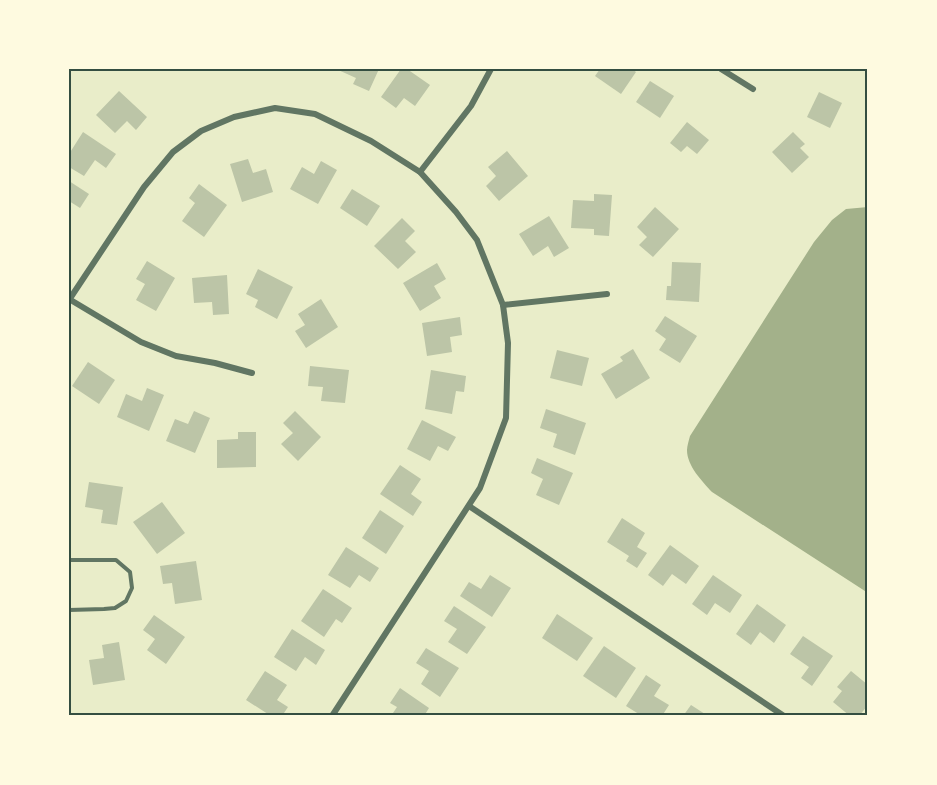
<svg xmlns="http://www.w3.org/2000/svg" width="937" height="785" viewBox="0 0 937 785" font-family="'Open Sans',sans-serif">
<rect width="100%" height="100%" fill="#e9edc9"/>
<!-- water -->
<path fill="#a3b18a" d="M868,207v386l-156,-101c-10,-11 -25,-26 -25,-42 0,-4 2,-10 3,-14l124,-194 18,-22 14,-11z"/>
<!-- building -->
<g fill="#bcc5a7">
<polygon points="336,69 379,69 369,91 353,84 356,78"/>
<polygon points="401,69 407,69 430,85 415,106 404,98 396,108 381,97"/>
<polygon points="600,69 632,69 636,72 621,94 595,76"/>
<polygon points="650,81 674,96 660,118 636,102"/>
<polygon points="119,91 147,117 136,130 127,121 115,133 96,115"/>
<polygon points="819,92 842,103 830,128 807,117"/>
<polygon points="687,122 709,140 697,154 687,146 681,152 670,143"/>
<polygon points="83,132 116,154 106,168 95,160 84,176 69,167 69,154"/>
<polygon points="793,132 805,144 800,148 809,157 792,173 772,152"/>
<polygon points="507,151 528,176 499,201 486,186 496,176 488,167"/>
<polygon points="248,159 253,173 266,169 273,192 242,202 230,164"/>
<polygon points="321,161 337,170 318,204 290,189 302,167 314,174"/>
<polygon points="69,181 89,194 80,208 69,201"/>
<polygon points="199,184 227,205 204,237 182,221 195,203 189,198"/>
<polygon points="352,189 380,206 367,226 340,208"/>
<polygon points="594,194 612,195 609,236 594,235 594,229 571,228 573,200 594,201"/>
<polygon points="655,207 679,229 653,257 639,245 647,237 637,227"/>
<polygon points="549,216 569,248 554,257 548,246 533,256 519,234"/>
<polygon points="402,218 415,231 405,241 416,252 398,269 374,246"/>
<polygon points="147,261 175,278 156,311 136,300 145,284 136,279"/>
<polygon points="672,262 701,263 699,302 666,300 667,286 671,286"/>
<polygon points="437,263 446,279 434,286 441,298 420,311 403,283"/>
<polygon points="258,269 293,287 277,319 255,307 258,300 246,294"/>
<polygon points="227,275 229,314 213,315 212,302 194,303 192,278"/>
<polygon points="321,299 338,327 306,348 295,331 305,325 298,314"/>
<polygon points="665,316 697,336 680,363 659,350 666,339 655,331"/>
<polygon points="460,317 462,335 450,337 452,352 427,356 422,323"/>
<polygon points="633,349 650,378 616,399 601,374 623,361 620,357"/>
<polygon points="557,350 589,358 582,386 550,378"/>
<polygon points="88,362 115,380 99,404 72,386"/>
<polygon points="310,366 349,370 345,403 321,401 323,387 308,386"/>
<polygon points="431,370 466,376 464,392 456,391 452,414 425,409"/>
<polygon points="147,388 164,395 149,431 117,417 126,394 142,401"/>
<polygon points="546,409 586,423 575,455 553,447 557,434 540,428"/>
<polygon points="194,411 210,418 195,453 166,441 175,419 188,424"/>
<polygon points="295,411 321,437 298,461 281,444 293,433 283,423"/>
<polygon points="422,420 456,437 448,451 438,446 430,461 407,449"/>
<polygon points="238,432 256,432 256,467 217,468 217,440 238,439"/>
<polygon points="537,458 573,473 559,505 536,495 543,479 531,473"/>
<polygon points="400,465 421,479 411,494 422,502 413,516 380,494"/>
<polygon points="89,482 123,487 117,525 101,523 103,510 85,507"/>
<polygon points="162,502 185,533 157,554 133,522"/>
<polygon points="380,510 404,526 386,554 362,538"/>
<polygon points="622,518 645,533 637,547 647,553 637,568 626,561 629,556 607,542"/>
<polygon points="670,545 699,566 686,584 672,574 663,586 648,575"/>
<polygon points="346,547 379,568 370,582 359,575 350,588 328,575"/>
<polygon points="196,561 202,600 175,604 172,583 163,584 160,566"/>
<polygon points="490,575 511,588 492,617 460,596 469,582 481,589"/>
<polygon points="713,575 742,595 730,613 715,603 707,615 692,604"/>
<polygon points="323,589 352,608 342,623 336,619 324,637 301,621"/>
<polygon points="757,604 786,625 774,643 760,632 751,645 736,634"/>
<polygon points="454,606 486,627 467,654 448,642 457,629 444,621"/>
<polygon points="557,614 593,638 577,661 542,638"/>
<polygon points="154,615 185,637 166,664 147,650 155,639 143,630"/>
<polygon points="292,629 325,650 316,665 305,657 296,671 274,657"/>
<polygon points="803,636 833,656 812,686 801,678 809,667 790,654"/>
<polygon points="119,642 125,680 93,685 89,660 104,658 102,645"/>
<polygon points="604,646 636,668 616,698 583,676"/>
<polygon points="426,648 459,668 440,697 421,684 429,671 416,663"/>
<polygon points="265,671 287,685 277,700 288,707 282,716 271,716 246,700"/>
<polygon points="851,671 868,685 868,705 859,716 850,716 833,702 842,691 837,687"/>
<polygon points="646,675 661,685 654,696 669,705 662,716 642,716 626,706"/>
<polygon points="400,688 429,708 424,716 391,716 397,707 390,703"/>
<polygon points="691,705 705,714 704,716 683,716"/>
</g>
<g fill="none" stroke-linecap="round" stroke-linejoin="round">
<!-- service -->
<polyline stroke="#617663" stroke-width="4" points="69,560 116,560 130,572 132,588 126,601 115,608 104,609 69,610"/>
<!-- minor -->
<g stroke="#617663" stroke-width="6">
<polyline points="721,69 753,89"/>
<polyline points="420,172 471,106 491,69"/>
<polyline points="69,299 141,342 176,356 215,363 252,373"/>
<polyline points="69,300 144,187 173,152 201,131 234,117 275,108 315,114 371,141 420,172 456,212 477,240 503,305 508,343 506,418 480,488 332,716"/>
<polyline points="503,305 607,294"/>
<polyline points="469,506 784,716"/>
</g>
</g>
<!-- border -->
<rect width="937" height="785" fill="none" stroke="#fefae0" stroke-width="141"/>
<rect x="70" y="70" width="796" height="644" fill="none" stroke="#344e41" stroke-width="2"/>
</svg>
